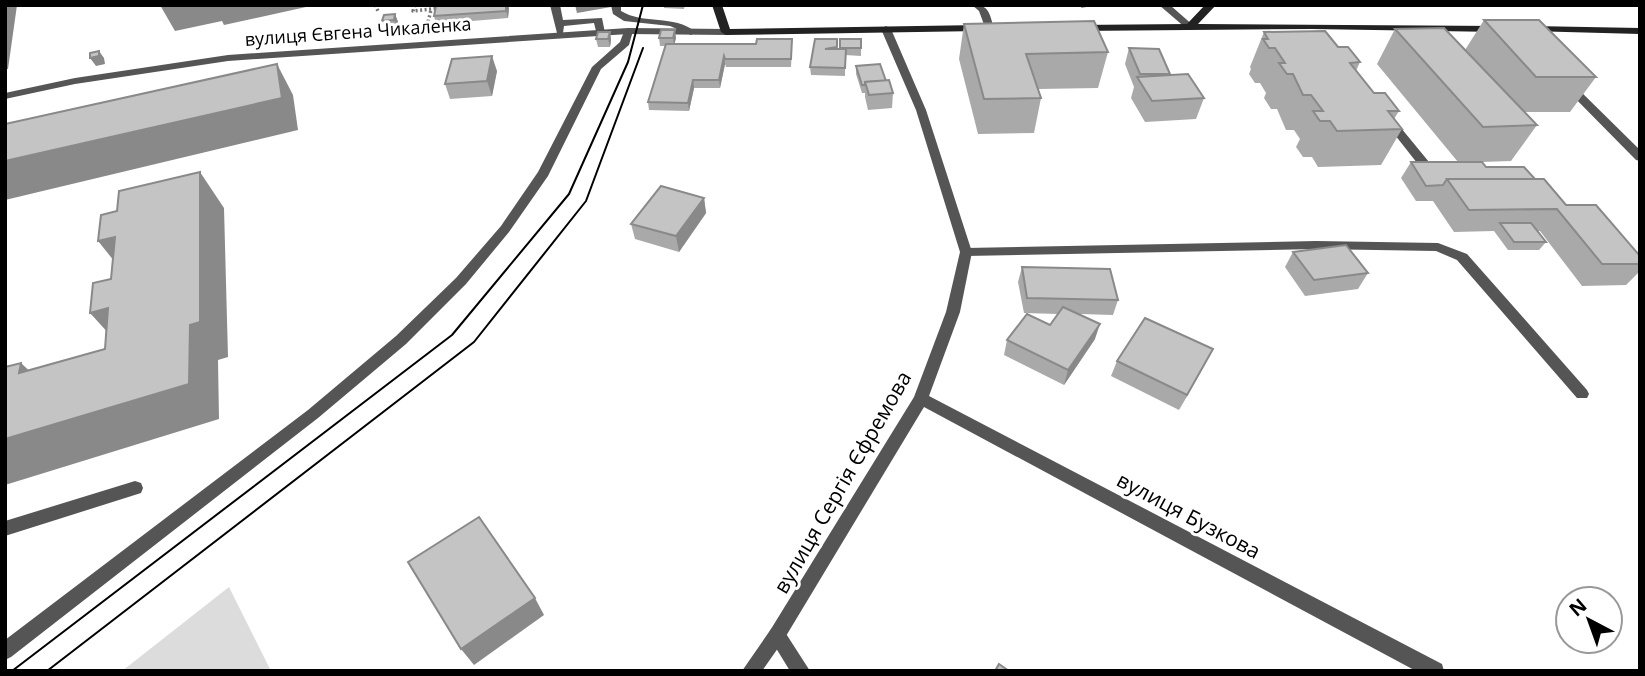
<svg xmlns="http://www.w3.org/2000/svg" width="1645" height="676" viewBox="0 0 1645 676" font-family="'Open Sans',sans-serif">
<rect width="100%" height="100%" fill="#fff"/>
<!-- green -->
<polygon fill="#dcdcdc" points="229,587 271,671 122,671"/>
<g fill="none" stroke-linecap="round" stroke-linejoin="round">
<!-- path -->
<g stroke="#777" stroke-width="3.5" stroke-dasharray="2 2.5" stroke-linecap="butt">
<polyline points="375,5 379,13"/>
<polyline points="415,5 413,11 441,8"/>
<polyline points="427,26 431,10"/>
</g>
<!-- lane -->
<g fill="#555" fill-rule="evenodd">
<polygon points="550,5 560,5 563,20 602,18 605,33 597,35 594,23 564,26 563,33 557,33"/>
<path d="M611,5h10v6c23,14 52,3 75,21l-5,3 -21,-9 -46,-5 -11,-7z"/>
<polygon points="625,29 633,31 629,45 601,69 548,176 509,232 466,284 406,344 318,418 11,657 5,660 5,640 308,410 396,336 456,278 501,226 538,172 592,67 620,42"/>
<polygon points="1567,81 1571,82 1640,150 1640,161 1636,160 1563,86 1563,82"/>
<polygon points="1388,116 1392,117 1429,162 1429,168 1421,168 1384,121 1382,119"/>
<polygon points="1316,241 1438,243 1467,254 1587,390 1589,394 1587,398 1577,398 1457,260 1436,251 1316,249 966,256 960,252 966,248"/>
<polygon points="135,481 141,483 143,488 141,493 5,536 5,521"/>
<polygon points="777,626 783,629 810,671 790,671 768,635 771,629"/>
</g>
<!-- street -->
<g fill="#555" fill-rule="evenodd">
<path d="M972,5c18,0 17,8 22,23l-2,2h-6l-7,-19z"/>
<polygon points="1159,5 1170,5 1195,27 1187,29"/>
<polygon points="886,26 891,29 926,110 972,252 960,312 929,396 1442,664 1444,671 1416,671 924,407 783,641 762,671 742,671 771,629 914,397 946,312 960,252 916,110 881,29"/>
<polygon points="628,28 726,29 731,32 726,35 628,34 228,61 75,84 5,99 5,93 75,78 228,55"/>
</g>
<!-- secondary -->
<g fill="#222" fill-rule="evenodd">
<polygon points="712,5 722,5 730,29 980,25 985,28 980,31 726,35 721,32"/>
<polygon points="1205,5 1216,5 1198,24 1498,26 1503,29 1498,32 1312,29 1077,31 1072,28 1077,25 1187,24"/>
<polygon points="1532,26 1640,28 1640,34 1529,31 1527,29"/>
</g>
<!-- tram -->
<g stroke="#000" stroke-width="2">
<polyline points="12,671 452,335 569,194 628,62 643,5"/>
<polyline points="47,671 474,342 586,201 643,48"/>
</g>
</g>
<!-- wall -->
<g fill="#a9a9a9">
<polygon points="664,5 685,5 684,9 664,8"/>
<polygon points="509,8 508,18 436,24 434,16"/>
<polygon points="395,14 398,22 397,27 385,28 382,21"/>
<polygon points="1484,20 1596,77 1570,112 1524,112 1537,125 1511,161 1482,162 1486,167 1535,179 1566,205 1640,256 1640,271 1626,285 1582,286 1540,231 1538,231 1546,242 1539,250 1508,250 1494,231 1454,232 1433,201 1416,201 1401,178 1411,162 1458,162 1377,64 1395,29 1465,50"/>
<polygon points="964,24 1108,52 1098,88 1038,89 1041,98 1034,133 978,134 959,59"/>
<polygon points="610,32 611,40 610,47 598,47 596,39"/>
<polygon points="1264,32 1338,47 1360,62 1356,71 1374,93 1399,111 1394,119 1402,129 1381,165 1318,167 1312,157 1303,157 1296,147 1300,139 1294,130 1286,130 1277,109 1271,109 1264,98 1266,93 1260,83 1255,83 1249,74 1251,69 1250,67"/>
<polygon points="659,38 676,38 674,44 792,47 791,67 726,67 725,64 720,88 694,88 689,111 649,110 648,102 665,46 660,46"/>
<polygon points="837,39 837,49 840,49 840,39 861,39 861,56 845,55 845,76 811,75 810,67"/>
<polygon points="1129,48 1170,74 1204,98 1196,119 1145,122 1131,98 1134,87 1125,64"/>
<polygon points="856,66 886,81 893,93 892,108 868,110 865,97 865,93 862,93 856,74"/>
<polygon points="497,71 492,96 450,99 445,84"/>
<polygon points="704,198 706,213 679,252 635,239 631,224"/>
<polygon points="1293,252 1368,273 1358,289 1305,296 1285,267"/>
<polygon points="1022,267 1118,300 1113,315 1080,314 1095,339 1064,385 1004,355 1007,340 1050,325 1058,314 1024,313 1018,282"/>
<polygon points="1117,361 1205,364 1179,410 1111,376"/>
</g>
<!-- shaded-wall -->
<g fill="#898989">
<polygon points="5,5 17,5 8,69 5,69"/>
<polygon points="160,5 315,5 224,25 222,21 175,31"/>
<polygon points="506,5 508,5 509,8 508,18 506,11"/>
<polygon points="575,5 611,5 611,7 577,13"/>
<polygon points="1082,5 1098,5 1081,8"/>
<polygon points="395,14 398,22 397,27 394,20"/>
<polygon points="675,30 676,38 674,46 673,38"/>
<polygon points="610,32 611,40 610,47 608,39"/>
<polygon points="99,51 104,58 105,64 96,66 90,58"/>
<polygon points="492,56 497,71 492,96 487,81"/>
<polygon points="724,56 725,64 720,88 719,80"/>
<polygon points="277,64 293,95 298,130 5,200 5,161"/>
<polygon points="693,80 694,88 689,111 688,103"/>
<polygon points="200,172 224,208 228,357 218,360 219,419 5,485 5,439 190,325"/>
<polygon points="704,198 706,213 679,252 676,236"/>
<polygon points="115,237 127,277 98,241"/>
<polygon points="108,308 122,348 90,313"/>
<polygon points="1100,324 1095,339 1064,385 1068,370"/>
<polygon points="1213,349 1205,364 1179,410 1187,395"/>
<polygon points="21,363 58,398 19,373"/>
<polygon points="535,598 544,615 474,665 461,649"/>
</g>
<!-- building -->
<g fill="#c4c4c4" stroke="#898989" stroke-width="2">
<polygon points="449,5 506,5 506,11 434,16 436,6"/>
<polygon points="395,14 394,20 382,21 384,15"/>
<polygon points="1484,20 1539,20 1596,77 1536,77"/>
<polygon points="1094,21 1108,52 1026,54 1041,98 984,99 964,24"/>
<polygon points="1444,28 1537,125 1483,127 1395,29"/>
<polygon points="661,30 675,30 673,38 659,38"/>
<polygon points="1325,31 1338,47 1348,47 1360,62 1350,63 1374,93 1385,93 1399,111 1388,111 1402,129 1337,131 1330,121 1320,121 1313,111 1323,111 1311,95 1303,95 1293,74 1287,74 1279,63 1285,63 1275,48 1269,48 1263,39 1268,39 1264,32"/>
<polygon points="598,32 610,32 608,39 596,39"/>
<polygon points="757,39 792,39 791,59 725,59 724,56 719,80 693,80 688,103 648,102 666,44 756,44"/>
<polygon points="815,39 837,39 837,47 825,49 846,49 845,68 810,67"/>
<rect x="840" y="39" width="21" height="9"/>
<polygon points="1129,48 1159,49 1170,74 1140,74"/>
<polygon points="99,51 99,56 90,58 90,53"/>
<polygon points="492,56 487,81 445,84 452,59"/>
<polygon points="277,64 282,98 5,161 5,124"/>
<polygon points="880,64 886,81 865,82 865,85 862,85 856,66"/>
<polygon points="1188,74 1204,98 1152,101 1137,77"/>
<polygon points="889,80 893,93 869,95 865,82"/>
<polygon points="1411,162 1482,162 1486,167 1524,167 1535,179 1447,179 1443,185 1426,186"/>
<polygon points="200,172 200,322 190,325 189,384 5,439 5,367 21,363 19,373 105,349 108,308 90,313 93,283 111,279 115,237 98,241 101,215 117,211 119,191"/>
<polygon points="1447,179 1544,179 1566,205 1596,205 1640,256 1640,264 1602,264 1557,209 1469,210"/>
<polygon points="661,186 704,198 676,236 631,224"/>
<polygon points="1500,223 1531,223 1546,242 1514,242"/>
<polygon points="1346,245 1368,273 1314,280 1293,252"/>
<polygon points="1022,267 1110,269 1118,300 1027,298"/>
<polygon points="1063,307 1100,324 1068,370 1007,340 1027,314 1050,325"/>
<polygon points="1145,318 1213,349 1187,395 1117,361"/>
<polygon points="479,517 535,598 461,649 408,562"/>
<polygon points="999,664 1009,671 995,671"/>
</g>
<g text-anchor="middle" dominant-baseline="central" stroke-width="6" stroke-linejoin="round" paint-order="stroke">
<!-- far-street labels -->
<g font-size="18" fill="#000" stroke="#fff">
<text transform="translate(358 31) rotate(-4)">вулиця Євгена Чикаленка</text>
</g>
<!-- street labels -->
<g font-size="21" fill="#000" stroke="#fff">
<text transform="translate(842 482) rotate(-60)">вулиця Сергія Єфремова</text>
<text transform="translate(1189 515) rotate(28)">вулиця Бузкова</text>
</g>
</g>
<!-- border -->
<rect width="1645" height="676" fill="none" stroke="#000000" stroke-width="14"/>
<!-- north arrow -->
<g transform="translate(1589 620) rotate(319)"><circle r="33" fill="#ffffff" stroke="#999999" stroke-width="2"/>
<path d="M0-5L12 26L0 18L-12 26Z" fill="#000000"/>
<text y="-10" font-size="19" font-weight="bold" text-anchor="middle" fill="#000000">N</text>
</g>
</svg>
